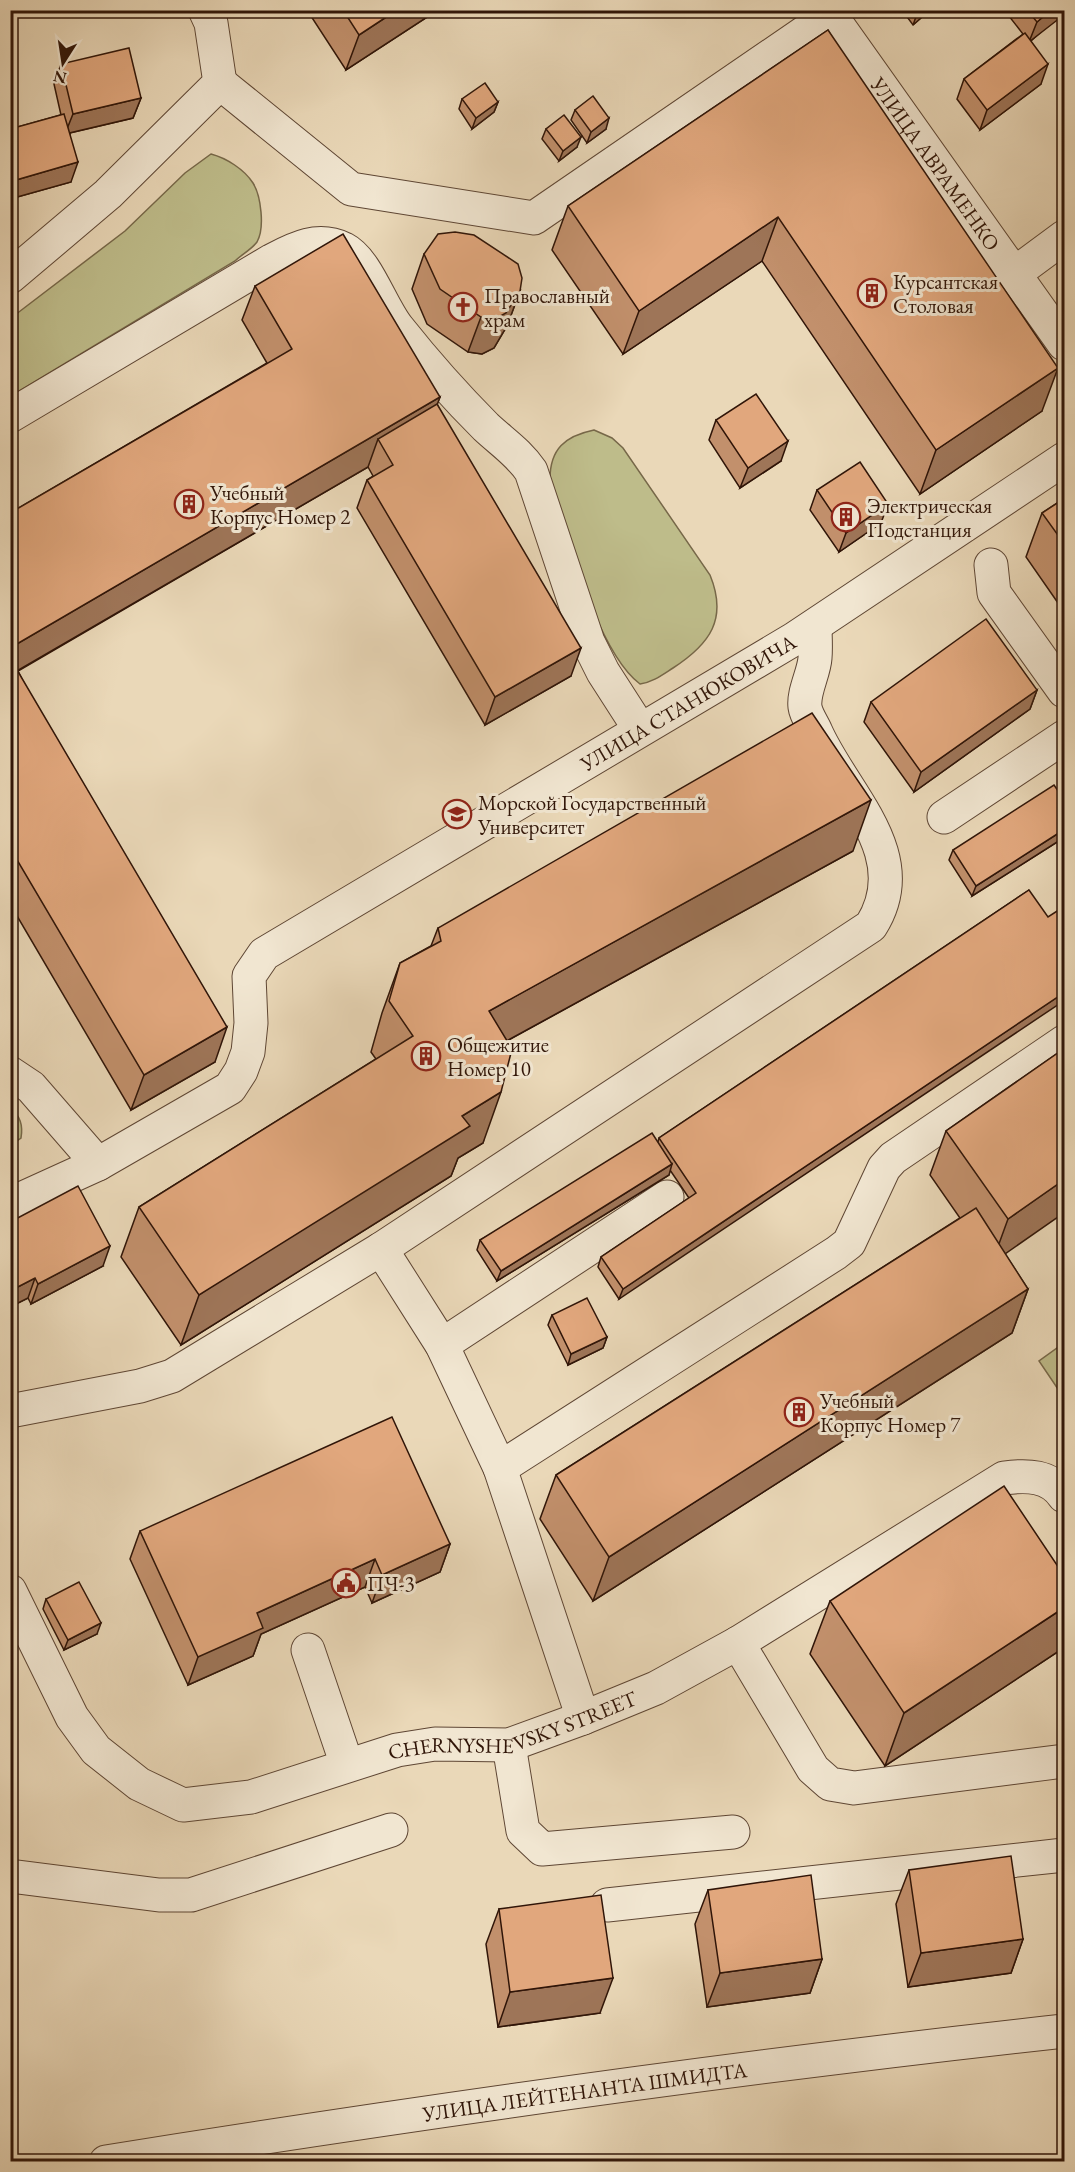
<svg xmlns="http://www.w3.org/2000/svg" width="1075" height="2172" viewBox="0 0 1075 2172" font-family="'EB Garamond',serif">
<rect width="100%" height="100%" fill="#ead8b8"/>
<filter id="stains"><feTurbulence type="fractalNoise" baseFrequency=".00333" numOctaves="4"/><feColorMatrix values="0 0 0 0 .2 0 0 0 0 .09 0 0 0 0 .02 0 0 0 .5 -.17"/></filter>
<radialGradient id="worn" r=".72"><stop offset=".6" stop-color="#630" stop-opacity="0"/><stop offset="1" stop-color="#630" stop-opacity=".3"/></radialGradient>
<!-- green -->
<g fill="#bebc8a" stroke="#776849" stroke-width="1.5">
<path d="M211,154c15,4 33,15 42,29 8,13 12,45 4,59 -5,7 -16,13 -22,19l-224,135v-78l114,-87 60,-58z"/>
<path d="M594,430l18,8 11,10 87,127c18,44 0,69 -37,93 -11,7 -20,14 -33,16 -44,-33 -73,-152 -90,-205 0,-30 15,-43 44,-49z"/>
<path d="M11,1109c10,7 12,17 10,29l-10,7z"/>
<polygon points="1064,1343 1064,1398 1039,1361"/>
</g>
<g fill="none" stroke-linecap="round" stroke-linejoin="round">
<!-- minor casing -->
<g stroke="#5e4634" stroke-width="35">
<g id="minor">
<path id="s1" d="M827,10l237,334"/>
<polyline points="220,83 351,189 534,218 830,15"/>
<polyline points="1014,274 1064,237"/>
<polyline points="10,277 108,194 220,83 211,23 205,10"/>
<path d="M10,416l261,-155c23,-12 46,-25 73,-12 23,12 37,58 54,79 27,34 57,68 88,99 16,15 33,26 45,44l57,171 15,30 36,56"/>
<polyline points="991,565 994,593 1064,691"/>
<polyline points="944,817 1064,737"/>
<path id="s2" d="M10,1073l21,14 67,77 132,-76 11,-17 7,-19 3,-29 -2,-47 15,-22 530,-315 270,-180"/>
<polyline points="10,1204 98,1164"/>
<polyline points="381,1249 442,1345 500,1468"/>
<polyline points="442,1345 667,1197"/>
<path d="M10,1411l130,-25 32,-10 209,-127 490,-323c45,-71 -27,-131 -55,-194 -3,-7 -10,-17 -11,-25 -2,-15 9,-34 10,-49 1,-11 0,-22 0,-32"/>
<path id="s3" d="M10,1591l62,126 24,33 43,34 44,21 68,-8 146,-47 38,-6 74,1 74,-27 73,-30 82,-45 266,-165c23,-3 46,-3 60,18"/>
<polyline points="738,1643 813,1769 830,1784 854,1788 1064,1761"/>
<polyline points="308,1650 347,1765"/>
<polyline points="583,1718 500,1468 836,1253 849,1243 884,1168 893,1158 1064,1042"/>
<polyline points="509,1745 523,1831 542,1849 733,1832"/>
<polyline points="10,1876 159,1895 191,1895 391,1830"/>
<polyline points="607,1905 1064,1855"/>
<path id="s4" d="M106,2162c319,-51 638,-96 958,-131"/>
</g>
</g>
<!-- minor -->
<use href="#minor" stroke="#f1e6d1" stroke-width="33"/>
</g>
<!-- wall -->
<g fill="#c2906c" stroke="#301508" stroke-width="1.5">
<polygon points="307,10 438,10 346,70"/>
<polygon points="902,10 930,10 913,25"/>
<polygon points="975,10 984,10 979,15"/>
<polygon points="1005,10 1065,10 1031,41 1041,84 980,130 957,99 964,79 1023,34 1005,11"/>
<polygon points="828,30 1042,411 920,494 762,261 623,354 552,250 568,206"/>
<polygon points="61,64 141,98 133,118 70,133 71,182 10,199 10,129 61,115 54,84"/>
<polygon points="462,99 498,102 494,112 472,129 459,109"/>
<polygon points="575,110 606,129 587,143 571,120"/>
<polygon points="546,129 577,147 559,161 542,139"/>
<polygon points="424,254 520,291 507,326 494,348 482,354 468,352 427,324 412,289"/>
<polygon points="255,286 440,397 437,404 571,676 485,725 357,508 367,480 373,476 368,467 18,671 215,1062 131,1110 10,904 10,513 267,363 242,320"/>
<polygon points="716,420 781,461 740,488 709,440"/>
<polygon points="817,490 881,523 839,552 810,510"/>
<polygon points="1065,498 1065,613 1026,557 1042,513"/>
<polygon points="1037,690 1030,709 914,792 864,722 871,702"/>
<polygon points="1065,801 1065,837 972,896 949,860 953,850"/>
<polygon points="853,851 507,1041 483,1143 458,1158 451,1176 181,1345 121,1257 139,1207 376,1059 371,1052 382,1013 400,963 431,946 438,928"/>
<polygon points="1029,890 619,1299 598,1267 601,1257 689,1198 670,1170 669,1175 497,1281 477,1250 480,1240 658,1142 659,1138"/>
<polygon points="1065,1048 1005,1254 1028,1289 1012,1333 593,1601 540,1519 556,1475 960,1218 930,1175 946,1131"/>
<polygon points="10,1222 103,1266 31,1304 28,1298 10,1307"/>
<polygon points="552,1315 607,1337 603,1348 568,1365 548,1325"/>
<polygon points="140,1531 450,1544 440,1572 372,1603 365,1587 261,1634 253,1656 188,1685 130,1559"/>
<polygon points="1065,1577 1065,1636 1059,1651 885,1766 810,1654 830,1601"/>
<polygon points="46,1599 97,1634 64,1650 43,1609"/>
<polygon points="909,1870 1023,1939 1011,1973 908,1987 896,1904"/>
<polygon points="708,1890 822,1959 810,1993 707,2007 695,1924"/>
<polygon points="499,1909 600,2013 498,2027 486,1944"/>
</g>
<!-- shaded-wall -->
<g fill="#9e7558" stroke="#301508" stroke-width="1.5">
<polygon points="397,10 438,10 346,70 359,35"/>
<polygon points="922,10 930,10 913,25 917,14"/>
<polygon points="1051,10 1065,10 1065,14 1029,42 1037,22"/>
<polygon points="1048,64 1041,84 980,130 987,110"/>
<polygon points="141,98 133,118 65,134 73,114"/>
<polygon points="498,102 494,112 472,129 476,118"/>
<polygon points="609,118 606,129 587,143 591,132"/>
<polygon points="581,137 577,147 559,161 563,151"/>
<polygon points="78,162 71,182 10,199 10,195 16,180"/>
<polygon points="778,217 762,261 623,354 639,311"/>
<polygon points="520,291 507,326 494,348 482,354 468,352 481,317"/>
<polygon points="1058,368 1042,411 920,494 936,450"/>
<polygon points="440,397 427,432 378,439 368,467 10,675 10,648"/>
<polygon points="788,441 781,461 740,488 748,468"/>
<polygon points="888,504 881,523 839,552 846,533"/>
<polygon points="581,648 571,676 485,725 495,697"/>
<polygon points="1037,690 1030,709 914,792 921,772"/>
<polygon points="871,800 853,851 470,1061 489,1011"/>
<polygon points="1065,829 1065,837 972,896 976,886"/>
<polygon points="1065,992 1065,1000 619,1299 623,1289"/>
<polygon points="227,1027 215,1062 131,1110 144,1075"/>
<polygon points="501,1092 483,1143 458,1158 451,1176 181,1345 199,1295 462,1116"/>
<polygon points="672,1164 669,1175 497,1281 501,1271"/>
<polygon points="1065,1179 1065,1212 992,1263 1008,1219"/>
<polygon points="110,1246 103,1266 31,1304 38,1284"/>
<polygon points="35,1278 28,1298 10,1307 10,1291"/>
<polygon points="1028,1289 1012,1333 593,1601 609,1557"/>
<polygon points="607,1337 603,1348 568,1365 571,1354"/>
<polygon points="450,1544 440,1572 372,1603 382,1575"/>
<polygon points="375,1559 365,1587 261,1634 253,1656 188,1685 198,1657 257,1613"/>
<polygon points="1065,1607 1065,1636 1059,1651 885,1766 904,1713"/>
<polygon points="101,1623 97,1634 64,1650 68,1640"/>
<polygon points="1023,1939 1011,1973 908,1987 921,1953"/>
<polygon points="822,1959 810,1993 707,2007 720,1973"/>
<polygon points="613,1978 600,2013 498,2027 510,1992"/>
</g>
<!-- building -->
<g fill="#e1a77d" stroke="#301508" stroke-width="1.5">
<polygon points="343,10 397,10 359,35"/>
<polygon points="914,10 922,10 917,14"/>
<polygon points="1027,10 1051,10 1037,22"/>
<polygon points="828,30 1058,368 936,450 778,217 639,311 568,206"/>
<polygon points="1025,33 1048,64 987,110 964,79"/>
<polygon points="129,48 141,98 73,114 61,64"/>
<polygon points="485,83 498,102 476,118 462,99"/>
<polygon points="593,96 609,118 591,132 575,110"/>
<polygon points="64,114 78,162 16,180 10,159 10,129"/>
<polygon points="564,115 581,137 563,151 546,129"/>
<polygon points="455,232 474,235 518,264 522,278 520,291 506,313 495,319 481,317 440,289 424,254 438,234"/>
<polygon points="343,234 440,397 10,648 10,513 292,349 255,286"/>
<polygon points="756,394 788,441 748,468 716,420"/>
<polygon points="437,404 581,648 495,697 367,480 393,465 378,439"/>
<polygon points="860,462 888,504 846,533 817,490"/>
<polygon points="1065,498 1065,545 1042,513"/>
<polygon points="986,619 1037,690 921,772 871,702"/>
<polygon points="10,658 227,1027 144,1075 10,848"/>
<polygon points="812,713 871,800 489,1011 512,1049 501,1092 462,1116 470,1126 199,1295 139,1207 413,1036 389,1001 400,963 441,941 438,928"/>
<polygon points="1054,785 1065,801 1065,829 976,886 953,850"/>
<polygon points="1029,890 1048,917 1065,906 1065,992 623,1289 601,1257 696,1193 659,1138"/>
<polygon points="1065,1048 1065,1179 1008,1219 946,1131"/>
<polygon points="652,1133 672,1164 501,1271 480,1240"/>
<polygon points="78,1186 110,1246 38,1284 35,1278 10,1291 10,1222"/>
<polygon points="976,1208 1028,1289 609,1557 556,1475"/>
<polygon points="587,1298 607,1337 571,1354 552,1315"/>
<polygon points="392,1417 450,1544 382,1575 375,1559 257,1613 263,1628 198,1657 140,1531"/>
<polygon points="1004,1486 1065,1577 1065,1607 904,1713 830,1601"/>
<polygon points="79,1582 101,1623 68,1640 46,1599"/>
<polygon points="1011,1856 1023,1939 921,1953 909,1870"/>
<polygon points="811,1875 822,1959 720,1973 708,1890"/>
<polygon points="601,1895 613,1978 510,1992 499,1909"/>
</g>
<!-- icons -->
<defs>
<g id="building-ring" transform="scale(1.5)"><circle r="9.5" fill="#f1e6d1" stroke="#8f2418" stroke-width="1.5"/><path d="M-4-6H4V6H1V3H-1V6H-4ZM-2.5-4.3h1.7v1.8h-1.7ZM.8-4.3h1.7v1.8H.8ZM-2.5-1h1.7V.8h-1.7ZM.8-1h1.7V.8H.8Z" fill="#8f2418"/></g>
<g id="church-ring" transform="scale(1.5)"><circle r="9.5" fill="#f1e6d1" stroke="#8f2418" stroke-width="1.5"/><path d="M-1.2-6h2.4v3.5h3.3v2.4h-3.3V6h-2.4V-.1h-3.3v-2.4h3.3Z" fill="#8f2418"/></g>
<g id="university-ring" transform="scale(1.5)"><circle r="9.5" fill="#f1e6d1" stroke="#8f2418" stroke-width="1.5"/><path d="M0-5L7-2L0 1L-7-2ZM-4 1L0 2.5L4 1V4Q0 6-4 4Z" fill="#8f2418"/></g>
<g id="civic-ring" transform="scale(1.5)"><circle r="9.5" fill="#f1e6d1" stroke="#8f2418" stroke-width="1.5"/><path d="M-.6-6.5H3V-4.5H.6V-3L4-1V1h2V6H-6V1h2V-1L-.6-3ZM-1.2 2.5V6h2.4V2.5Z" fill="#8f2418"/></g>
</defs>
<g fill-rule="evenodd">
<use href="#building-ring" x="872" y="293"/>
<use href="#church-ring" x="463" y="307"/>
<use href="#building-ring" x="189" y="504"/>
<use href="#building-ring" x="846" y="517"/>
<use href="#university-ring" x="457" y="814"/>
<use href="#building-ring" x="426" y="1056"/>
<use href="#building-ring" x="799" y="1412"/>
<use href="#civic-ring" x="346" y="1583"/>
</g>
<g text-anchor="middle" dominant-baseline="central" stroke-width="6" stroke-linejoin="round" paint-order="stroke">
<!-- street labels -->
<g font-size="21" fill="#301508" stroke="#f1e6d1">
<text stroke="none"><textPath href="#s1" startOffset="188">УЛИЦА АВРАМЕНКО</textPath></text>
<text stroke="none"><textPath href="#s2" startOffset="916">УЛИЦА СТАНЮКОВИЧА</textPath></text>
<text stroke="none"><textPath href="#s3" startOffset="626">CHERNYSHEVSKY STREET</textPath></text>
<text stroke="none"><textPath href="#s4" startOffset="484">УЛИЦА ЛЕЙТЕНАНТА ШМИДТА</textPath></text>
</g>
<!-- poi labels -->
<g font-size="21" fill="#301508" stroke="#f1e6d1" text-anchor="start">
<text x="893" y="281">Курсантская<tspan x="893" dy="24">Столовая</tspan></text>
<text x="484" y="295">Православный<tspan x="484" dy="24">храм</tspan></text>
<text x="210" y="492">Учебный<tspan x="210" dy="24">Корпус Номер 2</tspan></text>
<text x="867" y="505">Электрическая<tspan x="867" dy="24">Подстанция</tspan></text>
<text x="478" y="802">Морской Государственный<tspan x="478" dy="24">Университет</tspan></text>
<text x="447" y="1044">Общежитие<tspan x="447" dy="24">Номер 10</tspan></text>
<text x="820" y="1400">Учебный<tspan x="820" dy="24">Корпус Номер 7</tspan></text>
<text x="367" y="1583">ПЧ-3</text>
</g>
</g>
<!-- margin -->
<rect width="1075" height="2172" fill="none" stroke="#ead8b8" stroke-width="36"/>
<rect x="12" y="12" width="1051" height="2148" fill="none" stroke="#301508" stroke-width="3"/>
<rect x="18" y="18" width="1039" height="2136" fill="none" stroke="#301508" stroke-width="1.5"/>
<!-- north arrow -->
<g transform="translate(63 63) rotate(192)" stroke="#f1e6d1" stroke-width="4.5" paint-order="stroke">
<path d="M0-4.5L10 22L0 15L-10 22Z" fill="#301508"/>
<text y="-9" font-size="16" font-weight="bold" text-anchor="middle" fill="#301508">N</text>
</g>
<rect width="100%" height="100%" filter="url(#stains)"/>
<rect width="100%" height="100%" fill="url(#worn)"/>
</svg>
